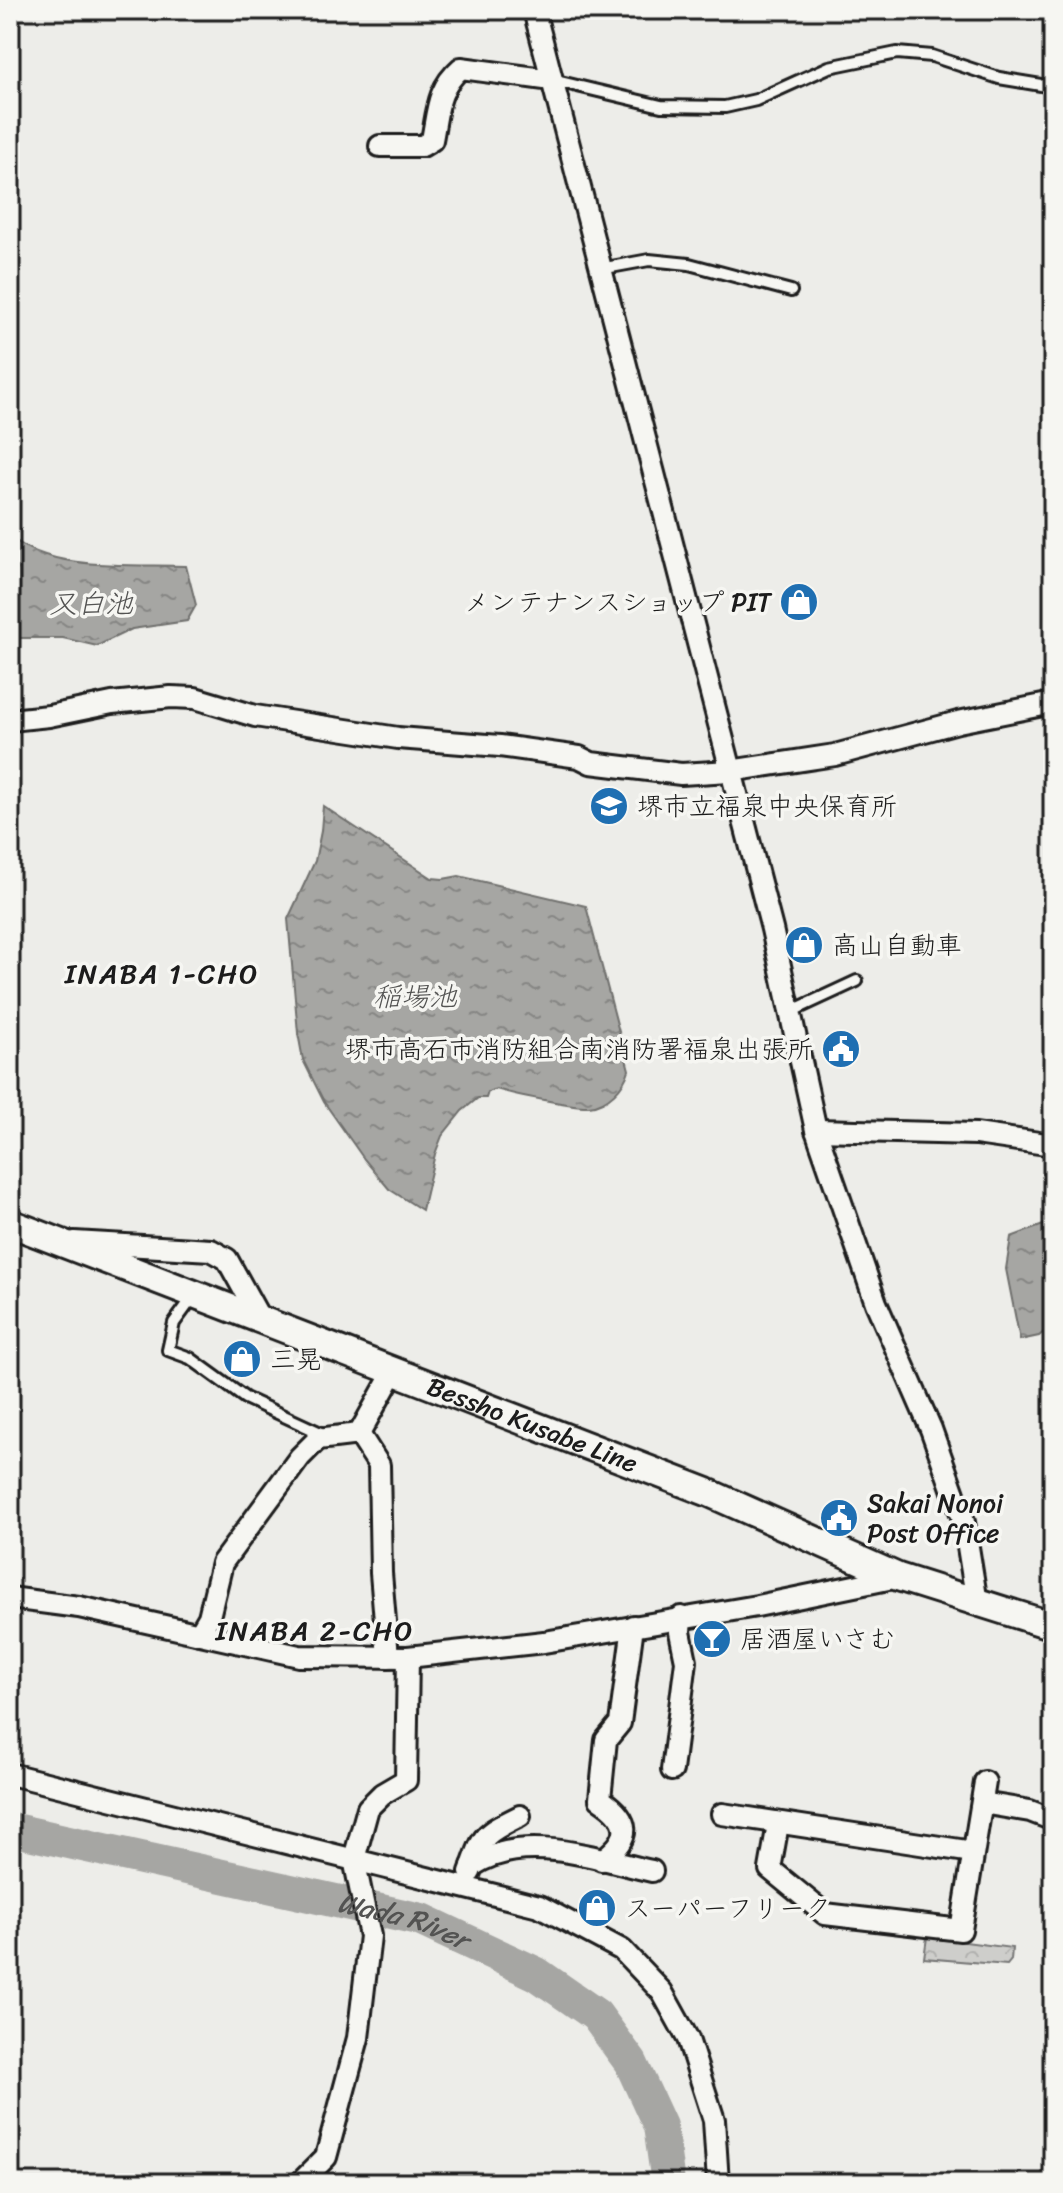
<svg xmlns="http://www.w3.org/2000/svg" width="1063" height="2193" viewBox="0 0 1063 2193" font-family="Sriracha,'Klee One',sans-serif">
<defs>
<pattern id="forest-crowns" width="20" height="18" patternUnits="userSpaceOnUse" patternTransform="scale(2)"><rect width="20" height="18" fill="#cececb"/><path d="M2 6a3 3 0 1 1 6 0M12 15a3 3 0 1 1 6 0" fill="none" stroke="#b0b0ae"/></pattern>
<pattern id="water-ripples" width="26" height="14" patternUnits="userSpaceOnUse" patternTransform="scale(2)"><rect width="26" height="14" fill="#a6a6a3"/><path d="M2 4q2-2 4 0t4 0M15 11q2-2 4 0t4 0" fill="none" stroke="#868684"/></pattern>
</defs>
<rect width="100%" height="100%" fill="#edede9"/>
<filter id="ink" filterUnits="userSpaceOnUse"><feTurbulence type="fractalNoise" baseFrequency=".0125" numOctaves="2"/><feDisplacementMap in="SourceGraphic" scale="16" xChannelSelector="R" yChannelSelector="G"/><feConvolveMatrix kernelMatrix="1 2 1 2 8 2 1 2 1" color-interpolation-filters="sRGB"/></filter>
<g filter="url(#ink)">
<!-- forest -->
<polygon fill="url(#forest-crowns)" stroke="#757574" stroke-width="2" points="927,1937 1012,1948 1011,1960 1007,1965 924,1958"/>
<!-- water -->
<g fill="url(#water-ripples)" stroke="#6f6f6d" stroke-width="2">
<path d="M10,536c39,36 125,28 176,30l10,39 -9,16 -55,8 -35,17 -34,-8h-53z"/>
<path d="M323,806l109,72 11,1 16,-3 127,30 43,164c-5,17 -21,34 -40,36 -15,1 -78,-12 -93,-17l-8,3 -2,6h-8l-16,13 -20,25 -7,18 -13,56 -33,-21 -25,-30 -40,-57 -21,-42 -5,-27 -10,-114 27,-58 6,-30z"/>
<polygon points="1046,1224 1050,1327 1039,1336 1020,1340 1006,1269 1011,1237"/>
</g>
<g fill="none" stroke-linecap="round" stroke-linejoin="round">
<!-- river -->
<path stroke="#a6a6a3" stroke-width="34" id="s1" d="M10,1829l412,91 115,54 59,41 35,48 29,63 8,57"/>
<!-- service casing -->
<g stroke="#1c1c1c" stroke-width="16">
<g id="service">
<polyline points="552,80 661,106 725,107 756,100 829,67 897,53 932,56 999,78 1053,87"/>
<polyline points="600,269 649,260 689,264 791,291"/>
<polyline points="790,1012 857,981"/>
<polyline points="193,1297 174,1323 168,1350 190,1358 245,1398 325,1435"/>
</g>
</g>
<!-- minor casing -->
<g stroke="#1c1c1c" stroke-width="26">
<g id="minor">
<polyline points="534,10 772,929 816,1130 876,1303 931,1429 964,1522 977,1603"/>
<path d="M380,146h42l10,-6c6,-30 5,-51 29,-72l91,12"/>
<polyline points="10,720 49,716 112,703 171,697 195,698 255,716 398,738 500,746 579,757 591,763 681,774 730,771 835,755 958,722 1053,703"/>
<polyline points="816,1130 976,1134 1053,1145"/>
<polyline points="74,1242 211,1250 227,1259 260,1319"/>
<polyline points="359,1434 379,1465 381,1573 388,1657"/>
<polyline points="10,1598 79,1607 299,1656 408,1657 544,1642 757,1606 898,1577"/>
<polyline points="199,1634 209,1617 222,1563 300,1457 318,1439 359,1434 394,1371"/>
<polyline points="672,1770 686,1661 680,1632 681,1617"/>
<polyline points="10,1774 539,1906 622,1950 662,1992 688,2039 714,2120 718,2183"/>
<polyline points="982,1803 1030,1811 1053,1820"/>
<polyline points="722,1814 973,1852"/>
<polyline points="778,1824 770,1869 825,1914 961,1930 985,1782"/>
<path d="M602,1860c31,-23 29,-40 -2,-61l6,-59 14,-17 13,-97"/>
<path d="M472,1866c52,-35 125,-7 180,5"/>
<path d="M470,1872c14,-39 12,-37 50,-56"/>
<polyline points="300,2183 326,2157 358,2038 370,1936 354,1859 368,1808 382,1794 406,1780 408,1657"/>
</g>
</g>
<!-- secondary casing -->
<g stroke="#1c1c1c" stroke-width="32">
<g id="secondary">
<path id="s2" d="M10,1223l697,269 191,85 155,49"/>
</g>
</g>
<!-- service -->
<use href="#service" stroke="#f6f6f2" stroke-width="10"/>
<!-- minor -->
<use href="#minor" stroke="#f6f6f2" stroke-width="20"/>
<!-- secondary -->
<use href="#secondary" stroke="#f6f6f2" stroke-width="26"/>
</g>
</g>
<!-- icons -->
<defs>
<g id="shop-disc" transform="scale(2)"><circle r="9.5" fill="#1f6fb2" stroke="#f6f6f2"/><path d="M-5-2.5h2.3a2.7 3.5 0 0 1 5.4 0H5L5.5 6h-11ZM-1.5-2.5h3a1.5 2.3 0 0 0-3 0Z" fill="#fff"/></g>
<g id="school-disc" transform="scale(2)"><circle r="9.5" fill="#1f6fb2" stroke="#f6f6f2"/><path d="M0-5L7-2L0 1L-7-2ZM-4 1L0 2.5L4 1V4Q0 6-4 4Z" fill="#fff"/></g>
<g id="civic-disc" transform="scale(2)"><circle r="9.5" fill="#1f6fb2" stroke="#f6f6f2"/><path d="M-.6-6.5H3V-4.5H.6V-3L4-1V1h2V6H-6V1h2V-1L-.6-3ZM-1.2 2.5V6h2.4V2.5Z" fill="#fff"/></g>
<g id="bar-disc" transform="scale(2)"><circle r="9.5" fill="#1f6fb2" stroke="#f6f6f2"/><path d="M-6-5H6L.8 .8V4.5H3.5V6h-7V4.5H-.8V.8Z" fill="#fff"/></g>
</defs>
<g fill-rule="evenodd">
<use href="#shop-disc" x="799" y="602"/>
<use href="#school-disc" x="609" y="806"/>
<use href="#shop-disc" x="804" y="945"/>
<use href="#civic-disc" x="841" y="1049"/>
<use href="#shop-disc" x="242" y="1359"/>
<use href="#civic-disc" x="839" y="1518"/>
<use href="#bar-disc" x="712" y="1639"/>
<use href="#shop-disc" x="597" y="1908"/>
</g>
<g text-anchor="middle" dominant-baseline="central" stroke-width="7" stroke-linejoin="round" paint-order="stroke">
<!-- poi labels -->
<g font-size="26" fill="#1c1c1c" stroke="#f6f6f2" text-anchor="start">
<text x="771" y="602" text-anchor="end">メンテナンスショップ PIT</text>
<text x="637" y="806">堺市立福泉中央保育所</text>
<text x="832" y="945">高山自動車</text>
<text x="813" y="1049" text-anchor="end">堺市高石市消防組合南消防署福泉出張所</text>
<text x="270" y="1359">三晃</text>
<text x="867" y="1503">Sakai Nonoi<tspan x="867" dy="30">Post Office</tspan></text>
<text x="740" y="1639">居酒屋いさむ</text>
<text x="625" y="1908">スーパーフリーク</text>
</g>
<!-- street labels -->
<g font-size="26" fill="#1c1c1c" stroke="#f6f6f2">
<text stroke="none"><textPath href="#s2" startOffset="560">Bessho Kusabe Line</textPath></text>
</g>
<!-- water labels -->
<g font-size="28" font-style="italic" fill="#535352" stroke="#f6f6f2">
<text x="91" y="603">又白池</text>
<text x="415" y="996">稲場池</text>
<text stroke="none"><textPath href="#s1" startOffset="404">Wada River</textPath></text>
</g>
<!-- neighbourhood labels -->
<g font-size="28" letter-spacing="2" fill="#1c1c1c" stroke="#f6f6f2">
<text x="162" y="973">INABA 1-CHO</text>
<text x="315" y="1630">INABA 2-CHO</text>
</g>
</g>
<!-- margin -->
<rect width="1063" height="2193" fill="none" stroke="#f6f6f2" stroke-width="40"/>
<rect x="20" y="20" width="1023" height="2153" fill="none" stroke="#1c1c1c" stroke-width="3" filter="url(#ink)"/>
</svg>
